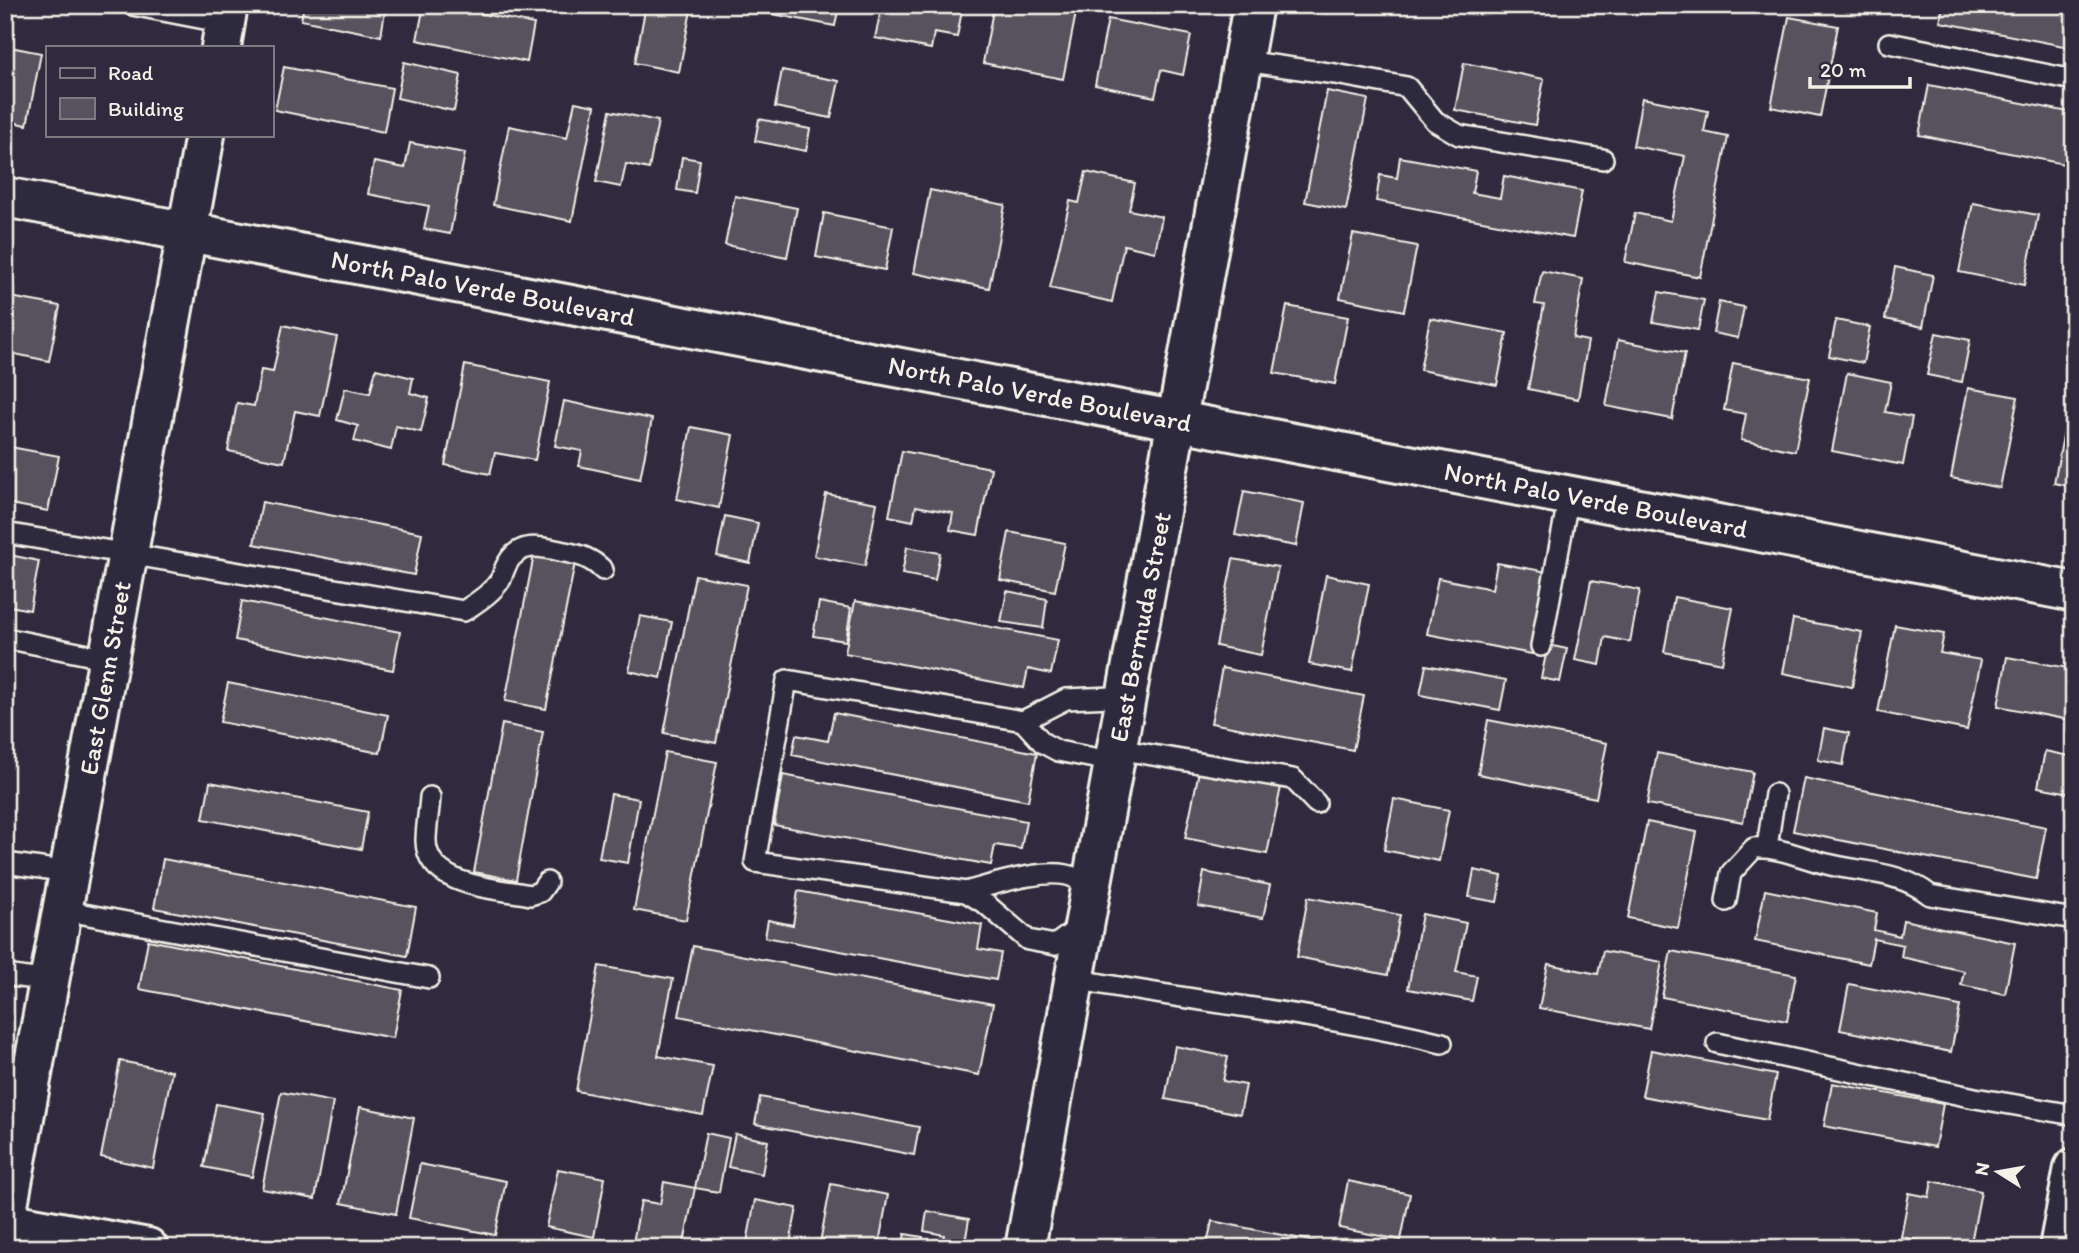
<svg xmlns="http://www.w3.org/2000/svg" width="2079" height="1253" viewBox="0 0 2079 1253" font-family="Itim,sans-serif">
<rect width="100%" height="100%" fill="#2f2a3d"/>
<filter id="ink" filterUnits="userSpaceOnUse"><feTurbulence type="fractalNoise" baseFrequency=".0143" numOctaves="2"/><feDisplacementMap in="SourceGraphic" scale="14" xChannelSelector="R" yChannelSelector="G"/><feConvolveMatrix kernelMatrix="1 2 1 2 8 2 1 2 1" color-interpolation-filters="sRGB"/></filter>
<g filter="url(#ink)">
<!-- building -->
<g fill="#56525f" stroke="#f4f1e8" stroke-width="2">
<polygon points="304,5 386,5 381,36 301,20"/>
<polygon points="424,5 437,5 534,24 527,62 417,40"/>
<polygon points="646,5 692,5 679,72 635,63"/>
<polygon points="764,5 839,5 835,26 762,12"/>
<polygon points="882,5 963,5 957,37 934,33 931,49 875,38"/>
<polygon points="994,5 1038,5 1076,13 1063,79 983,63"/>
<polygon points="1852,5 1889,5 1888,12"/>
<polygon points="1943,5 2074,5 2074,48 1940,22"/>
<polygon points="1789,17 1838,26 1820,117 1771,107"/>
<polygon points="1108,19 1191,35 1183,75 1161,70 1155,97 1095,85"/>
<polygon points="5,46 41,53 27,125 5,121"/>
<polygon points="404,62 461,75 454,111 397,98"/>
<polygon points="1464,63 1544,79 1535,125 1455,110"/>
<polygon points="284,67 392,88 384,132 275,110"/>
<polygon points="782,70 839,81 831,118 775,107"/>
<polygon points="1929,85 2074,113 2074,166 1919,135"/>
<polygon points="1327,91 1368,99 1346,210 1305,202"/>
<polygon points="1642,98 1708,111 1704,132 1728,137 1700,277 1625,262 1635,213 1671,221 1685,156 1633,146"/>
<polygon points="575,102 595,106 572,221 493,205 509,126 567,138"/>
<polygon points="610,111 658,121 649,169 626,164 621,187 596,182"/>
<polygon points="759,119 810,129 806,151 755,141"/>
<polygon points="410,143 465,153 450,234 424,229 429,206 368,194 374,162 405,168"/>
<polygon points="682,157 700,160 695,193 677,190"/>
<polygon points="1400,157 1476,171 1472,193 1500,198 1504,176 1582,191 1573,238 1376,201 1380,175 1397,178"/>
<polygon points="1086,172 1135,183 1129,210 1162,217 1155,252 1124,245 1112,302 1050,288 1070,201 1079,203"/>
<polygon points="930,190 1005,205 989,288 914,273"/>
<polygon points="735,196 797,208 787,257 725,245"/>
<polygon points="1973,203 2038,215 2024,285 1959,272"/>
<polygon points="824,213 893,227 885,270 816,257"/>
<polygon points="1353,234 1417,246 1404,311 1340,298"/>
<polygon points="1895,267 1933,275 1923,327 1885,319"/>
<polygon points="1542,271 1583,279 1573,338 1588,341 1578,399 1528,389 1544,305 1535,304"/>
<polygon points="1659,292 1704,300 1698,330 1653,322"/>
<polygon points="5,296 60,306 49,361 5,352"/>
<polygon points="1719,302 1744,307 1738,338 1713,333"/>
<polygon points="1287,306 1348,317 1335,384 1274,373"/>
<polygon points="1430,318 1507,333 1497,385 1420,370"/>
<polygon points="1836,320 1870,327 1863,363 1829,356"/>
<polygon points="283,325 337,337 320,416 295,411 284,462 228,451 237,403 254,406 261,370 273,372"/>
<polygon points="1936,333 1970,340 1962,382 1927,375"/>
<polygon points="1618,340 1685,353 1672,419 1606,406"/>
<polygon points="1733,363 1810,378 1795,451 1741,440 1746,414 1724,410"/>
<polygon points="465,365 550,382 535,460 495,453 490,474 445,465"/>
<polygon points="376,369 413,378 410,393 429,398 421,432 396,426 391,450 354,441 358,426 337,420 345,388 370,393"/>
<polygon points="1847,373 1891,382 1885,412 1912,417 1903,465 1832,451"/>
<polygon points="1968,388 2018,397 2000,488 1951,478"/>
<polygon points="2071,395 2074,396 2074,487 2054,483"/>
<polygon points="564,401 652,419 640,479 579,466 582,451 555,446"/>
<polygon points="691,427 733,435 719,508 677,499"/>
<polygon points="5,446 59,456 48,511 5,503"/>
<polygon points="902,451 991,468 978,535 950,530 953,513 916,506 913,521 889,516"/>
<polygon points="1244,491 1304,503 1296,546 1235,535"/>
<polygon points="826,494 877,503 865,566 814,556"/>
<polygon points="262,502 422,533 414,575 254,544"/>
<polygon points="725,516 758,523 750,563 717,556"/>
<polygon points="1009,532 1065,543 1055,591 1000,580"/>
<polygon points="907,547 940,553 935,580 902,574"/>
<polygon points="5,554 39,561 30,610 5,605"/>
<polygon points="534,555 575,563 546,709 505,701"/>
<polygon points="1233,559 1278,567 1261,655 1216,646"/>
<polygon points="1497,563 1548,572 1532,654 1427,634 1438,578 1492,589"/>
<polygon points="695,575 747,585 716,743 664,733"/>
<polygon points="1326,575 1369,584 1352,672 1309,664"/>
<polygon points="1591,581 1640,590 1630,642 1605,637 1600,665 1575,660"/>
<polygon points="1007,591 1047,599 1043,628 1001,622"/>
<polygon points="1674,597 1733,608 1722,663 1664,652"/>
<polygon points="242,601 400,632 393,670 235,640"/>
<polygon points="855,601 1058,640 1051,674 1028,669 1024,688 845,653"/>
<polygon points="819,602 851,608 846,641 813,636"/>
<polygon points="640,616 672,622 661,678 629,671"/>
<polygon points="1793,619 1862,632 1852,687 1783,673"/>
<polygon points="1895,625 1944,634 1940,653 1981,660 1967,730 1878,712"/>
<polygon points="1548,645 1567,649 1560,682 1541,678"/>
<polygon points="2007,657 2074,669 2074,721 1998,706"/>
<polygon points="1426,665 1506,680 1500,710 1420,695"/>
<polygon points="1222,668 1364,696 1353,750 1211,723"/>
<polygon points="228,683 388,715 380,753 220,722"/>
<polygon points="834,713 1037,753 1028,801 792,755 796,735 828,741"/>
<polygon points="1488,720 1607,743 1596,798 1478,774"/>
<polygon points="502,724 543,732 516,880 474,872"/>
<polygon points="1824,728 1849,733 1843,765 1818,760"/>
<polygon points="2045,751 2074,757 2074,774 2070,793 2038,787"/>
<polygon points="665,752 717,762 686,920 634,910"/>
<polygon points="1657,753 1753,772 1743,822 1647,804"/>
<polygon points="1199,771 1281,787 1267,854 1185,838"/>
<polygon points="783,775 1026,821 1021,849 995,845 991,865 774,825"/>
<polygon points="1804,778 2046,827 2036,879 1793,831"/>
<polygon points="210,782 368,812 361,849 203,819"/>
<polygon points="611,794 639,799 628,863 599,858"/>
<polygon points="1394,799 1449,810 1439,861 1384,850"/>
<polygon points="1647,822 1697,832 1678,928 1628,918"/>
<polygon points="163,859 416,907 407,956 154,908"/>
<polygon points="1474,870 1502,876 1497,902 1469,897"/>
<polygon points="1204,872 1270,885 1263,918 1198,906"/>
<polygon points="1765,890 1877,913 1874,930 1900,936 1903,920 2015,943 2005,994 1961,985 1964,971 1901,957 1903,945 1874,939 1869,964 1755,941"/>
<polygon points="798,891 982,925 978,949 1001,953 996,980 765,937 768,920 793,925"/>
<polygon points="1308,897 1400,915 1388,975 1297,957"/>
<polygon points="1422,914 1466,923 1456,972 1477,976 1472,1001 1408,989"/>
<polygon points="148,940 402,990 393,1038 139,989"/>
<polygon points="693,946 993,1004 979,1075 679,1016"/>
<polygon points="1603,951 1662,962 1649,1029 1539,1008 1548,964 1598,974"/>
<polygon points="1671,951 1796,975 1787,1021 1662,997"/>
<polygon points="599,966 673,979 658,1056 713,1066 703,1115 576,1091"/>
<polygon points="1849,984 1960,1006 1951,1052 1840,1030"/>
<polygon points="1175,1046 1228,1057 1223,1081 1246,1085 1240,1114 1165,1099"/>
<polygon points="1651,1050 1776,1075 1767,1120 1642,1096"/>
<polygon points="120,1061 172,1071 153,1168 101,1157"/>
<polygon points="1832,1083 1943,1104 1935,1147 1824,1126"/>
<polygon points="281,1092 333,1102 315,1199 262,1189"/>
<polygon points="760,1097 919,1127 914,1155 755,1124"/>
<polygon points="216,1104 265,1113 252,1177 204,1167"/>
<polygon points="360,1107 414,1118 396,1214 341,1203"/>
<polygon points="706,1133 729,1138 719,1192 695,1188"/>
<polygon points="735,1134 768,1141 762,1174 728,1167"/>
<polygon points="420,1164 506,1181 495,1235 409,1218"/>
<polygon points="558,1169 605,1178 594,1237 546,1227"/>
<polygon points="1348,1181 1410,1194 1401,1240 1339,1228"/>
<polygon points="1932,1181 1981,1191 1970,1248 1955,1248 1901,1237 1909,1193 1929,1197"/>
<polygon points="664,1182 695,1188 683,1248 632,1248 641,1201 660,1204"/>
<polygon points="831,1184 888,1195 878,1248 819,1248"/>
<polygon points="755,1200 797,1208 789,1248 746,1248"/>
<polygon points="927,1211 969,1219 965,1243 943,1239 944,1235 924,1231"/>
<polygon points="1212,1221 1346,1248 1225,1248 1207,1244"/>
<polygon points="905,1234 923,1237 921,1248 902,1248"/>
<polygon points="1559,1243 1585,1248 1558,1248"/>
</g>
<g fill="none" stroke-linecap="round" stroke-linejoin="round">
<!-- lane casing -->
<g stroke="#f4f1e8" stroke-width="24">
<g id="lane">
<polyline points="132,5 225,23"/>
<polyline points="1889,43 2074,80"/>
<polyline points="1244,61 1335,74 1407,87 1435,121 1459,135 1603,159"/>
<path d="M5,533l459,78c13,-9 28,-18 37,-32 2,-5 3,-10 6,-15 13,-24 35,-17 58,-12 15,3 26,6 38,18"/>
<polyline points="5,638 108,659"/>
<polyline points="1541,646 1569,495"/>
<polyline points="1023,721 1043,743 1058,751 1099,759 1116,755"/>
<polyline points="1117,749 1293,779 1316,803"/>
<path d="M430,797c-1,15 -4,30 -4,44 1,46 70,47 104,54l10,-3 7,-10"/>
<polyline points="1767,847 1775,794"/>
<polyline points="5,863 69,872"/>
<path d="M966,892c25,-7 86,-27 109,-14 5,3 11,12 15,17"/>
<path d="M1726,901l5,-28 23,-25c25,-2 50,11 73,16 36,9 73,7 103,31l144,24"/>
<polyline points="62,910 429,978"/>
<polyline points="1081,926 1055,945 1028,940 987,905 966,892 755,862 787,680 1023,721 1066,699 1112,697 1126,704"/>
<polyline points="5,975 49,981"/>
<path d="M1075,979c122,24 246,34 367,64"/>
<polyline points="1717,1043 1975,1098 2074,1115"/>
</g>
</g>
<!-- street casing -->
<g stroke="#f4f1e8" stroke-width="44">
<g id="street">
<polyline points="5,197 2074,592"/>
<polyline points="5,1222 148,1248"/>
<polyline points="1025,1248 1253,5"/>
<polyline points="2059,1248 2074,1168"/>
</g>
</g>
<!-- secondary casing -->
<g stroke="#f4f1e8" stroke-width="44">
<g id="secondary">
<polyline points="221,47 228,5"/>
<polyline points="5,1221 205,135"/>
</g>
</g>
<!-- lane -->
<use href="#lane" stroke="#2f2a3d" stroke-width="19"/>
<!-- street -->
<use href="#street" stroke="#2f2a3d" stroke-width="38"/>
<!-- secondary -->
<use href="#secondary" stroke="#2f2a3d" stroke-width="38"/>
</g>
</g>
<g text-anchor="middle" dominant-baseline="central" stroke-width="5" stroke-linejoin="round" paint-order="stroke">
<!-- street labels -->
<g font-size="26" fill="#f4f1e8" stroke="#2f2a3d">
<text transform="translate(483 288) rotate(11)">North Palo Verde Boulevard</text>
<text transform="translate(1040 394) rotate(11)">North Palo Verde Boulevard</text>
<text transform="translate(1596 500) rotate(11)">North Palo Verde Boulevard</text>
<text transform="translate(1140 627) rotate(-79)">East Bermuda Street</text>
<text transform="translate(105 678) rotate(-80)">East Glenn Street</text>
</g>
</g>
<!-- margin -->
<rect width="2079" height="1253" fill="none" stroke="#2f2a3d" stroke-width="28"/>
<rect x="14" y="14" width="2051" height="1225" fill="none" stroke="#f4f1e8" stroke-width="2.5" filter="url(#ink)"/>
<!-- legend -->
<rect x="46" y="46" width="228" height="91" fill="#2f2a3d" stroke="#7e7a81" stroke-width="2"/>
<rect x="60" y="68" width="35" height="10" fill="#2f2a3d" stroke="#7e7a81" stroke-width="2"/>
<text x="108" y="80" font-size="21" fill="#f4f1e8">Road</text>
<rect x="60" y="98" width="35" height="21" fill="#56525f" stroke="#7e7a81" stroke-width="2"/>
<text x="108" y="116" font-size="21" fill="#f4f1e8">Building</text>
<!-- north arrow -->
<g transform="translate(1998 1172) rotate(281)" stroke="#2f2a3d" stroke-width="5" paint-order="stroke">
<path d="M0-5L12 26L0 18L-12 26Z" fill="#f4f1e8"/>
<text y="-10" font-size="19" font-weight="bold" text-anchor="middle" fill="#f4f1e8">N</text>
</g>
<!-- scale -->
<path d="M1810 77v10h100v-10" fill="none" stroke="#f4f1e8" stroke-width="3.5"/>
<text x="1820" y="77" font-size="21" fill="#f4f1e8" stroke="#2f2a3d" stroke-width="5" paint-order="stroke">20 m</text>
</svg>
